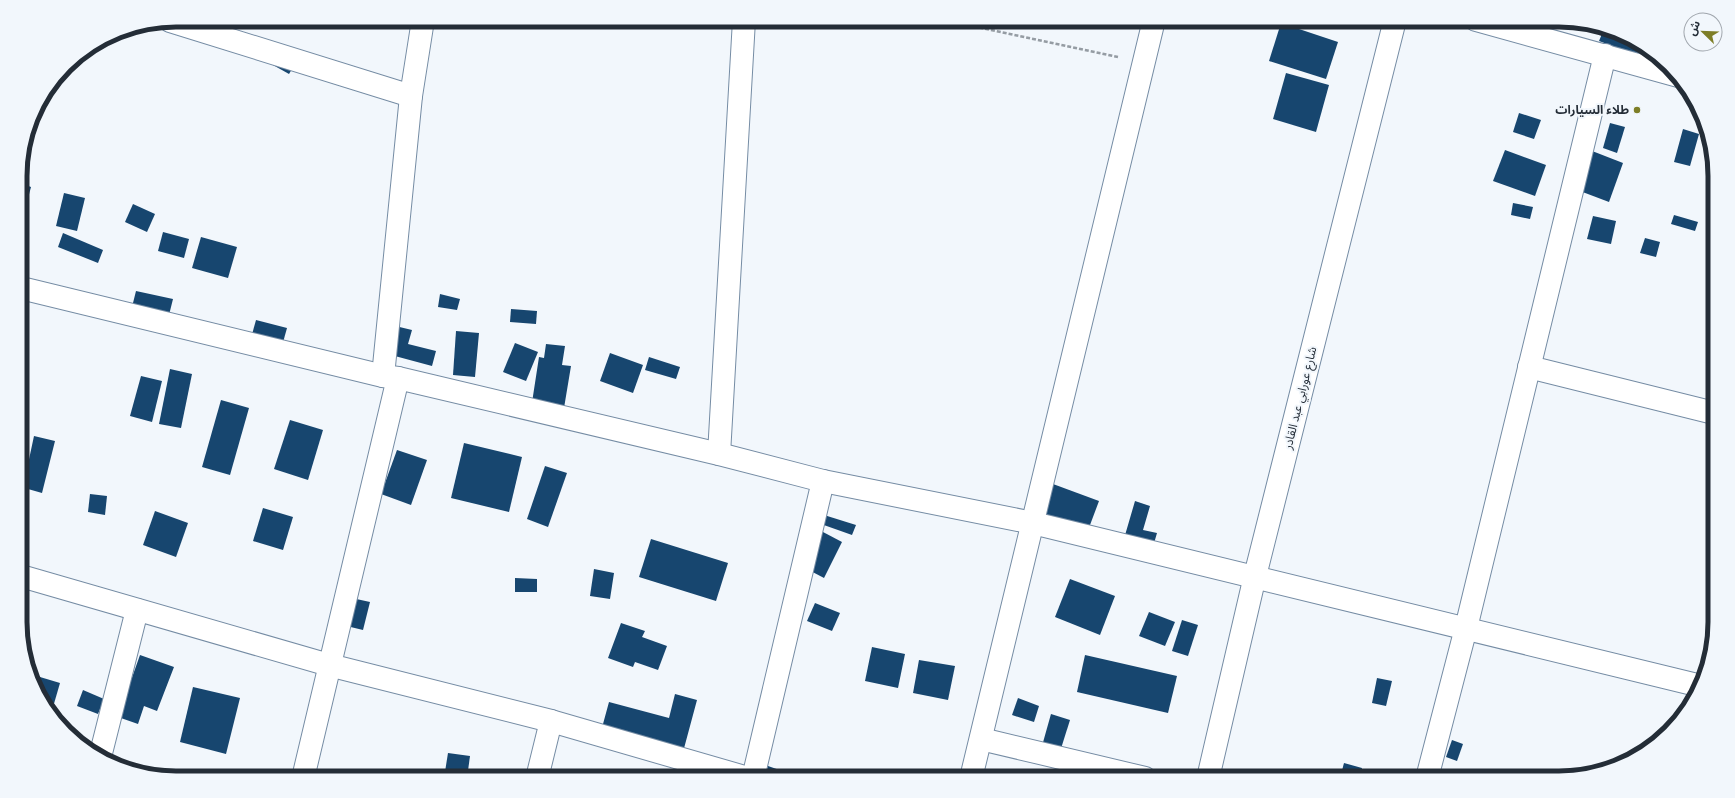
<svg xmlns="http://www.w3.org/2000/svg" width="1735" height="798" viewBox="0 0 1735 798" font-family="'Roboto Serif','Noto Sans Arabic',serif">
<rect width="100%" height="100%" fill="#f2f7fc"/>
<!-- building -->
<g fill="#17466f">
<polygon points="1281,23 1338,42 1326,79 1269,61"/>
<polygon points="1604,29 1619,32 1653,52 1650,60 1599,41"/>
<polygon points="295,64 289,74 273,65"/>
<polygon points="1286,73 1329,85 1316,132 1273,119"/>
<polygon points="1519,113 1541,120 1534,139 1513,132"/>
<polygon points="1610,123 1625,127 1617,153 1603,148"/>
<polygon points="1683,129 1699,134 1690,166 1674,162"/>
<polygon points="1587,149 1623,163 1609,202 1572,188"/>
<polygon points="1505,150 1546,165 1535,196 1493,181"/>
<polygon points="20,183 31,187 21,224 20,224"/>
<polygon points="64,193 85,198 77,231 56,226"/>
<polygon points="1513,203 1533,207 1530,219 1511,215"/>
<polygon points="133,204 155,214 147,232 125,222"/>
<polygon points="1674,215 1698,222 1695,231 1671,224"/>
<polygon points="1593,216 1616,221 1611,244 1587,239"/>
<polygon points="163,232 189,239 184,258 158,251"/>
<polygon points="63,233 103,250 98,263 58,247"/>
<polygon points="201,237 237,247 228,278 192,268"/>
<polygon points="1645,238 1660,242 1656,257 1640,253"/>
<polygon points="136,291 173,299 168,319 131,311"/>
<polygon points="440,294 460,299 457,310 438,307"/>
<polygon points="511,309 537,311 536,324 510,322"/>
<polygon points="256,320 287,328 282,346 251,338"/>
<polygon points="387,324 412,330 408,344 436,351 432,366 380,352"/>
<polygon points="456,331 479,333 475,377 453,375"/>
<polygon points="515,343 538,352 526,381 503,372"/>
<polygon points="546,344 565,346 562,365 571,366 563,414 531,409 539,357 544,358"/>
<polygon points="610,353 643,365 633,393 600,381"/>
<polygon points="649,357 680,367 676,379 645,370"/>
<polygon points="170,369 192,374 181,428 159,424"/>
<polygon points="141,376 162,381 152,422 130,416"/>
<polygon points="221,400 249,408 230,475 202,467"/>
<polygon points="290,420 323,430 308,480 274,469"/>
<polygon points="34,436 55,441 42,493 21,487 21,462 28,464"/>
<polygon points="464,443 522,457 509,512 451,498"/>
<polygon points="397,450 427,460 411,505 381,494"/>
<polygon points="545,466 567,473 548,527 527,519"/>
<polygon points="1053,484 1099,501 1084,541 1038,524"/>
<polygon points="90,494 107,496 105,515 88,512"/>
<polygon points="1135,501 1150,506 1143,530 1157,533 1150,557 1121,549"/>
<polygon points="263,508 293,517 283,550 253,541"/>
<polygon points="155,511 188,523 176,557 143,545"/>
<polygon points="824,515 856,525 852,535 821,524"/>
<polygon points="823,532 842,542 824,578 805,568"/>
<polygon points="651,539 728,563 716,601 639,577"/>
<polygon points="594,569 614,573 610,599 590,596"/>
<polygon points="515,578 537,579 537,592 515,592"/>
<polygon points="1070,579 1115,596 1100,635 1055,617"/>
<polygon points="338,595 370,602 363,630 330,622"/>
<polygon points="815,603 840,613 832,631 807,621"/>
<polygon points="1149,612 1175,622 1165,646 1139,636"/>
<polygon points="1182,620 1198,625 1188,656 1172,651"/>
<polygon points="621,623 645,631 642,637 667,646 658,670 635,662 633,667 608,658"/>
<polygon points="872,647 905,654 898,688 865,681"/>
<polygon points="140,655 174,667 157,711 144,706 138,724 118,717"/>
<polygon points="1085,655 1177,676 1168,713 1077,692"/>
<polygon points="919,660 955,666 948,700 913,693"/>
<polygon points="30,674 60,683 51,714 32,682"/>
<polygon points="1377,678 1392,681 1386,706 1372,703"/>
<polygon points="193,687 240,698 226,754 180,742"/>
<polygon points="83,690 104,699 98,714 77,706"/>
<polygon points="675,694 697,700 679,767 597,746 609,702 669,718"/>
<polygon points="1018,698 1039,706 1034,722 1012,715"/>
<polygon points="1051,714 1070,720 1058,758 1040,753"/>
<polygon points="1452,740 1463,744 1457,761 1446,757"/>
<polygon points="448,753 470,756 467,778 444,778"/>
<polygon points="1344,763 1362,768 1360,778 1340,778"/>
<polygon points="768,766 791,774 790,778 764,778"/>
<polygon points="582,770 609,774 608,778 581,778"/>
<polygon points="1307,771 1330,777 1330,778 1305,778"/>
</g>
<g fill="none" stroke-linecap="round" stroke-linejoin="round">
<!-- minor casing -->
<g stroke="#758ca4" stroke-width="24">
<g id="minor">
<polyline points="1476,20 1678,76"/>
<polyline points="170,21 411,96"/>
<polyline points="21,288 383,376 398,378 719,454 823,481 1033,523 1701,686"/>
<polyline points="1529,367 1714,413"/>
<polyline points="383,376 411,96 423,20"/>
<polyline points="719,454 744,20"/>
<polyline points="21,576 329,665 551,721 748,778"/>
<polyline points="981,739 1145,778"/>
<polyline points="100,757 137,610"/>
<polyline points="303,778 398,378"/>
<polyline points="537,778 551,721"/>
<polyline points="753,778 823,481"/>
<polyline points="971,778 1154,20"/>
<polyline points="1208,778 1255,576 1395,20"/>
<polyline points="1427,778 1466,628 1605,55"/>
</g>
</g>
<!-- path -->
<polyline stroke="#959ca3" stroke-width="2.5" stroke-dasharray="4 2" stroke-linecap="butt" points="944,20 1118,57"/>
<!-- minor -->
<use href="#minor" stroke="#fff" stroke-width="22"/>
</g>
<!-- markers -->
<circle fill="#7d7e27" stroke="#f2f7fc" stroke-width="1.5" cx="1637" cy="110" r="4"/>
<g text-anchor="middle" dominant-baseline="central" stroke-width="4" stroke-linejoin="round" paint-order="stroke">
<!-- poi labels -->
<g font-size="12" font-weight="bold" fill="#242d37" stroke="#f2f7fc" text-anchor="end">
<text x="1629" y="110">طلاء السيارات</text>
</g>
<!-- street labels -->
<g font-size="12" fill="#242d37" stroke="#f2f7fc">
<text transform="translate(1300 398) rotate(-76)">شارع عورابي عبد القادر</text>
</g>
</g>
<!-- crop -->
<path d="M0 0H1735V798H0ZM176 27H1559A149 149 0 0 1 1708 176V622A149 149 0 0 1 1559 771H176A149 149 0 0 1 27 622V176A149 149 0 0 1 176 27Z" fill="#f2f7fc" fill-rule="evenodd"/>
<path fill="none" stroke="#242d37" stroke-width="5" d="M176 27H1559A149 149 0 0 1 1708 176V622A149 149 0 0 1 1559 771H176A149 149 0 0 1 27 622V176A149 149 0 0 1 176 27Z"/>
<!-- north arrow -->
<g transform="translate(1703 32) rotate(293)"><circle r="19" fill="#f2f7fc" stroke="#a0a6ad"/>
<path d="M0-3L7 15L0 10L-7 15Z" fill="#7d7e27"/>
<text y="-6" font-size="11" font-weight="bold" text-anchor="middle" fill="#242d37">ش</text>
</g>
</svg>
